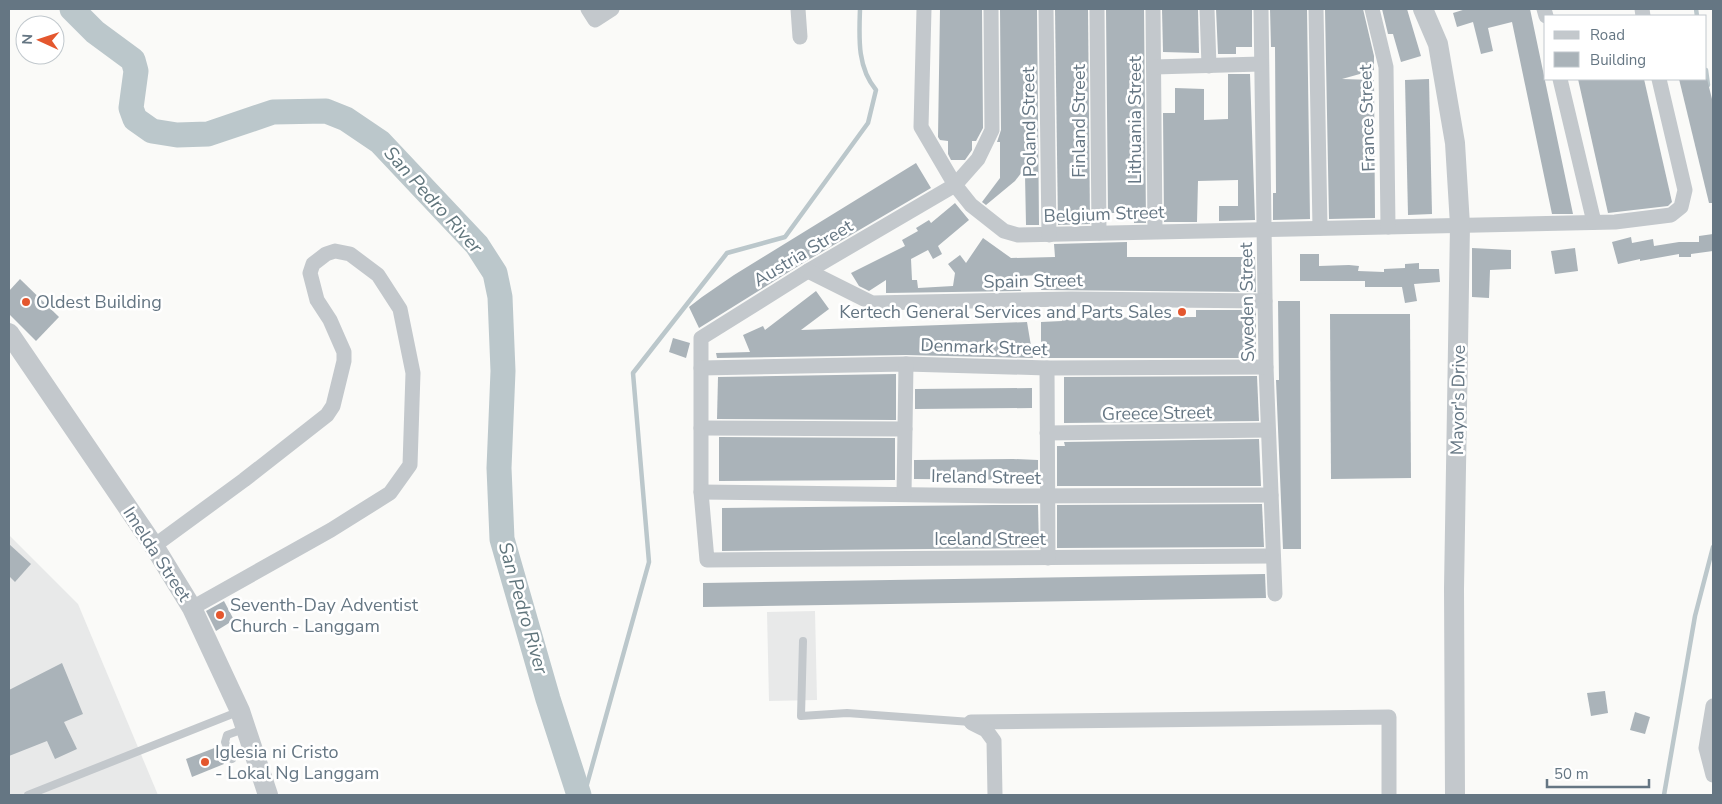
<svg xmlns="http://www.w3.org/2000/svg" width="1722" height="804" viewBox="0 0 1722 804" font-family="'Nunito Sans',sans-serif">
<rect width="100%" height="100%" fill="#fafaf8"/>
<!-- built -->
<g fill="#e8e9e9">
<polygon points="9,535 78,604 158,795 9,795"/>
<polygon points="815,611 817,700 769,701 767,612"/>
</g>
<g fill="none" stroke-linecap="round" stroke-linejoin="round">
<!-- stream -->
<g stroke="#bbc7cb" stroke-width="4.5">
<polyline points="1696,9 1697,16"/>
<polyline points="1706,70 1708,85"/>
<path d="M584,795l65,-233 -16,-189 94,-120 58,-16 83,-114 8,-33c-19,-23 -17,-52 -16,-81"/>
<polyline points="1664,795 1695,616 1713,547"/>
</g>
<!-- river -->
<polyline stroke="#bbc7cb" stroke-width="25" points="72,9 95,32 133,60 136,71 131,108 135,119 152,131 177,135 208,134 273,112 326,111 346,119 380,142 477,245 495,273 500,297 503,371 499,468 502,539 548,699 579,795"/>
</g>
<!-- building -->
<g fill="#aab3b9">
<polygon points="940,9 982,9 983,128 976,141 972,141 972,150 965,160 951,160 948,154 948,141 940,140 938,137"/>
<polygon points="1000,9 1037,9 1039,225 1026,225 1025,175 1028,171 1025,168 1015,181 986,205 982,202 1000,178 1000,142 997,142 1001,130"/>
<polygon points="1055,9 1088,9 1090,224 1058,225"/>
<polygon points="1106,9 1144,9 1146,223 1134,223 1134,213 1108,213"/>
<polygon points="1162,9 1198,9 1199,53 1163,52"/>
<polygon points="1216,9 1252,9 1252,47 1236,47 1236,54 1218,54"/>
<polygon points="1270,9 1307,9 1310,219 1273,220 1273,193 1276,193 1275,47 1271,47"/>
<polygon points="1325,9 1363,9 1374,56 1374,70 1342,79 1374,80 1375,218 1329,219"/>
<polygon points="1382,9 1407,9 1421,56 1401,62 1393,34 1388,34"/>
<polygon points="1466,9 1530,9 1573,214 1552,214 1512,22 1488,28 1493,51 1481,54 1473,22 1457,27 1453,13"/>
<polygon points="1228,74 1250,74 1255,220 1219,221 1219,206 1238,206 1238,180 1198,181 1197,222 1164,222 1163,113 1175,113 1175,88 1204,89 1204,120 1228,119"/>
<polygon points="1429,79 1432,214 1408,215 1405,80"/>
<polygon points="1578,79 1644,79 1672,202 1668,206 1608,213"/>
<polygon points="1679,79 1707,79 1713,103 1713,203 1709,203"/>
<polygon points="916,163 931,188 803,263 699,328 689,307 702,297 734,275"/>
<polygon points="955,203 969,220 938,246 942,254 933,259 928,250 911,259 912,280 917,280 918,288 953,286 955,273 948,264 960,255 966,263 983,238 1011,258 1055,257 1054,244 1127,242 1127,257 1255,257 1256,292 1041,290 1041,275 1018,276 1021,291 886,293 886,280 869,291 859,286 851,273 905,246 902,240 918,231 916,228 929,220 931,223"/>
<polygon points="1713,234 1713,251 1691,254 1691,257 1679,257 1679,254 1640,261 1640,259 1618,264 1612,242 1631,237 1632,243 1653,239 1654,246 1679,242 1699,242 1699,236"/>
<polygon points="1472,248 1511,250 1511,269 1490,270 1489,298 1472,297"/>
<polygon points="1575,248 1578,271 1555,274 1551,251"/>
<polygon points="1300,254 1319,254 1319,266 1349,265 1359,266 1358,271 1384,272 1384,269 1405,268 1405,264 1419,263 1419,269 1439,269 1440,282 1414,284 1417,301 1405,303 1402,287 1365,287 1365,281 1300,281"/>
<polygon points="20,279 59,317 36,341 9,314 9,291"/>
<polygon points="816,291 829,309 801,330 1027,322 1033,358 906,355 717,358 716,353 750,352 743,335 763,326 765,330"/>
<polygon points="1278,301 1300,301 1301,549 1283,549 1276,380 1279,380"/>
<polygon points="1196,310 1256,310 1256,358 1041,358 1041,322 1062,321 1062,318 1196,317"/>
<polygon points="1330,314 1410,314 1411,478 1331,479"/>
<polygon points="673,338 690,343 686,358 669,352"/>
<polygon points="896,374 896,420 717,419 718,377"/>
<polygon points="1257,376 1259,421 1064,423 1064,377"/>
<polygon points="1032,388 1032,408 915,409 915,389"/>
<polygon points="719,437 895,438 895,480 719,481"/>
<polygon points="1259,439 1261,486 1057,486 1057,446 1065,446 1064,442"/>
<polygon points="1013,459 1038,460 1038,480 914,479 914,460"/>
<polygon points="1262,504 1264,547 1057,548 1057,505"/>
<polygon points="994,505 1038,505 1039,548 722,551 722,508"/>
<polygon points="9,544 31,564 15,582 9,576"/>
<polygon points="1265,574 1266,598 703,607 703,583"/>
<polygon points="224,601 234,620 216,631 206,611"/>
<polygon points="62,663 83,714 64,722 77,749 55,759 47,741 9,756 9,690"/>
<polygon points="1605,691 1608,713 1591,716 1587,693"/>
<polygon points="1635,712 1650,717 1645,734 1630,730"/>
<polygon points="217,747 224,764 192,777 186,759"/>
</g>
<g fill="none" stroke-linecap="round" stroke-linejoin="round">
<!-- service -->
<g stroke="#c3c8cc" stroke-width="8">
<polyline points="803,641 801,716 847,713 971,722"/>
<polyline points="232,759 225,742 227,735 244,729"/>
<polyline points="28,795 240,711"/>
</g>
<!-- minor -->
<g stroke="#c3c8cc" stroke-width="15">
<polyline points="588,9 595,20 612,9"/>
<polyline points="798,9 800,37"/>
<polyline points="924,9 921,127 955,185 971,205 1004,231 1018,235 1615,222 1671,215 1681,207 1685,190 1659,79"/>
<polyline points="991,9 992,130 978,159 955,185 808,271 701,338 701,492 707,560 1273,556"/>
<polyline points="1046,9 1049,235"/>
<polyline points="1097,9 1099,233"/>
<polyline points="1153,9 1155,231"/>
<polyline points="1207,9 1209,66"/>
<polyline points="1261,9 1266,367 1275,594"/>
<polyline points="1316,9 1320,228"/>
<polyline points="1372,9 1386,67 1388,227"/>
<polyline points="1544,9 1546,16"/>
<polyline points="1642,9 1643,16"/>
<polyline points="1154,67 1261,64"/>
<polyline points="1560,79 1594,222"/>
<polyline points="808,271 872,303 1071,299 1265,301"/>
<polyline points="701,368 906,364 1047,368 1266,367"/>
<polyline points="1047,368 1048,558"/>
<polyline points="701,428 905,429"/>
<polyline points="1047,433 1268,430"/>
<polyline points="701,492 1005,496 1271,495"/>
<polyline points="904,494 906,364"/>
<polyline points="154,546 244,480 327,415 333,406 344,361 344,352 330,320 317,300 310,273 313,264 326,254 335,251 350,254 378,275 400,309 413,373 410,465 390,493 331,530 192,608"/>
<polyline points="1713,706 1706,748 1713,775"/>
<polyline points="971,722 1389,717 1389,795"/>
<polyline points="972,723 986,730 994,741 995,795"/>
</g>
<!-- tertiary -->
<g stroke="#c3c8cc" stroke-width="20">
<polyline points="1423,9 1438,44 1455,143 1460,225 1454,589 1455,795"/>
<polyline points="9,333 154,546 192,608 240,711 268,795"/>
</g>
</g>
<!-- markers -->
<g fill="#e4572e" stroke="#fff" stroke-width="2">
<circle cx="26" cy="302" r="5"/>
<circle cx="1182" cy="312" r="5"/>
<circle cx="220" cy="615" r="5"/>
<circle cx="205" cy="762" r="5"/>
</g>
<g text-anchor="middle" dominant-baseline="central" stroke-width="5" stroke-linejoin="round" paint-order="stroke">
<!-- street labels -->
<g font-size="18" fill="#657683" stroke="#fff">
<text transform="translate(1367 118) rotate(-92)">France Street</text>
<text transform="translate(1135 120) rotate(-90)">Lithuania Street</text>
<text transform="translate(1079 121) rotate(-90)">Finland Street</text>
<text transform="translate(1029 122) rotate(-91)">Poland Street</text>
<text transform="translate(1104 214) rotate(-2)">Belgium Street</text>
<text transform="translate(803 253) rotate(-31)">Austria Street</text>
<text transform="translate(1033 281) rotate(-1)">Spain Street</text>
<text transform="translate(1247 302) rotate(-91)">Sweden Street</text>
<text transform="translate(984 347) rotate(2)">Denmark Street</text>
<text transform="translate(1458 400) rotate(-89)">Mayor's Drive</text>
<text transform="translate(1157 413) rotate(-1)">Greece Street</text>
<text transform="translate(986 477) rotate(1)">Ireland Street</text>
<text x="990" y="539">Iceland Street</text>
<text transform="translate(157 554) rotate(57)">Imelda Street</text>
</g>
<!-- poi labels -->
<g font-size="18" fill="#657683" stroke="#fff" text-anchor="start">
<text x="36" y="302">Oldest Building</text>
<text x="1172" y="312" text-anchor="end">Kertech General Services and Parts Sales</text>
<text x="230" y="605">Seventh-Day Adventist<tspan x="230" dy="21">Church - Langgam</tspan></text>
<text x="215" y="752">Iglesia ni Cristo<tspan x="215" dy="21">- Lokal Ng Langgam</tspan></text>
</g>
<!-- water labels -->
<g font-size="19" font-style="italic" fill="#60757c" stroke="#fff">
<text transform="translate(433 200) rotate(48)">San Pedro River</text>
<text transform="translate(523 608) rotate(74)">San Pedro River</text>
</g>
</g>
<!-- border -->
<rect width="1722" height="804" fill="none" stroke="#657683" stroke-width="20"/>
<!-- legend -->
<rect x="1544" y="15" width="162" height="65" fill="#ffffff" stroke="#c1c8cd"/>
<rect x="1554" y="31" width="25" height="8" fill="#c3c8cc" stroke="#c1c8cd"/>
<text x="1590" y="40" font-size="15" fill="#657683">Road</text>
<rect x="1554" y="52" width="25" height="15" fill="#aab3b9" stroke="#c1c8cd"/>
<text x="1590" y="65" font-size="15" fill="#657683">Building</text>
<!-- north arrow -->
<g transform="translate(40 40) rotate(273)"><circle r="24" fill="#ffffff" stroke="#c1c8cd"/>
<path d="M0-4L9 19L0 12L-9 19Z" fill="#e4572e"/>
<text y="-8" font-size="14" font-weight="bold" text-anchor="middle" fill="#657683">N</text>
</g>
<!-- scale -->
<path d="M1547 779v8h102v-8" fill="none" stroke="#657683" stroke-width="2.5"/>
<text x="1554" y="779" font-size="15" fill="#657683" stroke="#ffffff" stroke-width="4" paint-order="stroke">50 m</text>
</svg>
